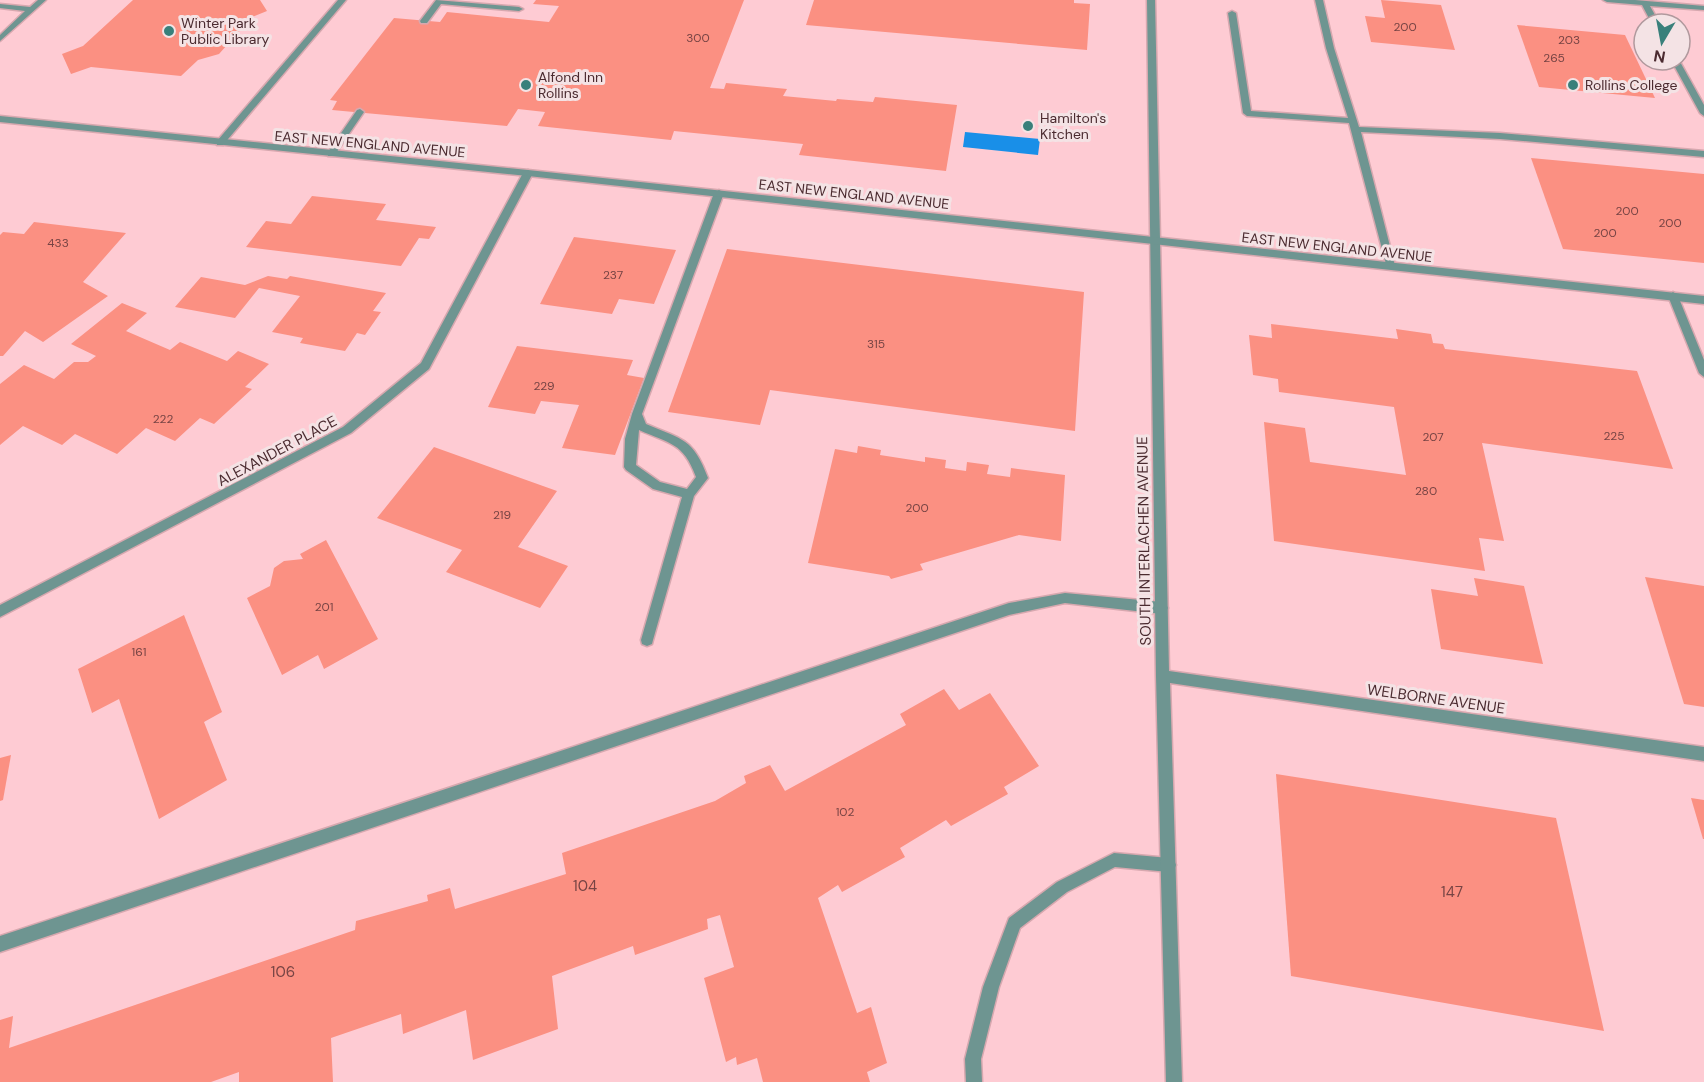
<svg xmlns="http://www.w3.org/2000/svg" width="1704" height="1082" viewBox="0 0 1704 1082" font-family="'DM Sans',sans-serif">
<rect width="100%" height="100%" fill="#fecbd3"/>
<!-- water -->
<polygon fill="#198fe8" points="965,132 1040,139 1038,155 963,147"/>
<!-- building -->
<g fill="#fb9082">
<polygon points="133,0 260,0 267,11 252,17 219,54 198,60 181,76 91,67 71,74 62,54 83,46"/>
<polygon points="536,0 744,0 710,88 724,89 726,83 787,89 783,96 836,101 837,99 873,102 875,97 957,105 946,171 799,155 803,144 674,131 671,140 538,126 545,112 518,109 507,126 332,110 337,101 330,100 394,18 440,22 447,12 549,22 559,6 533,4"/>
<polygon points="814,0 1074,0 1074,3 1090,4 1087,50 806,25"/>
<polygon points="1381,0 1441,5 1455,50 1371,42 1365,16 1385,18"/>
<polygon points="1517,25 1625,35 1655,98 1539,87"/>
<polygon points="1531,158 1704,174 1704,263 1563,249"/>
<polygon points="312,196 386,204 376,220 436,227 429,239 419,238 401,266 246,247 266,221 291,224"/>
<polygon points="34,222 126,233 83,282 108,296 43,342 25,331 3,356 0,356 0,235 3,232 24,234"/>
<polygon points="574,237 676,250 654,304 619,299 612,314 540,304"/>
<polygon points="727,249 1084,292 1075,431 770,390 760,425 668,412"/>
<polygon points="268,276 287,279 290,276 386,293 373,311 381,312 365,335 357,333 345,351 300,343 303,338 272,332 300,296 259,288 235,318 175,307 201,277 245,285"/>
<polygon points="122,303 147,313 126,331 170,350 180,342 227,361 238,351 269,364 245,387 252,389 214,424 200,418 175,441 146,428 117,454 75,434 62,445 23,426 0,445 0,384 24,365 54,379 74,362 88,362 96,356 71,344"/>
<polygon points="1271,324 1398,339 1396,329 1431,334 1433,343 1443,344 1445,349 1637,371 1673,469 1482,443 1504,541 1479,538 1485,571 1274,541 1264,422 1305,428 1310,462 1406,475 1394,407 1279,392 1278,379 1253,375 1249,335 1272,338"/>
<polygon points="517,346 633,360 627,375 644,378 615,455 562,448 579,405 541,401 535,414 488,407"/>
<polygon points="858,446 881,450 880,455 925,462 925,457 946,460 945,468 966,471 967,462 989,465 987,474 1010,477 1011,468 1065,475 1061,541 1019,535 920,564 923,570 891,579 889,576 808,563 835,449 857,453"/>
<polygon points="434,447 557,491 518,547 568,566 540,608 446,572 462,550 377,518"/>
<polygon points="326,540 378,639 324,669 318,655 282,675 247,598 270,586 274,568 284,561 303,559 300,554"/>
<polygon points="1645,577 1704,586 1704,707 1684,704"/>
<polygon points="1474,578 1524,586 1543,664 1441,649 1431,589 1478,596"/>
<polygon points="184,615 222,712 204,722 227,780 159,819 119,699 92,713 78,669"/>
<polygon points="944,689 959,710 990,693 1039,766 1004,787 1008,794 951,826 946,820 900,848 905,857 842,892 838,885 818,898 857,1013 871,1007 887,1063 867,1072 870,1082 763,1082 757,1058 737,1065 736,1057 726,1062 704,978 734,967 720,915 707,919 708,929 635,955 633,946 552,976 558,1029 473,1060 466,1010 403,1034 401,1014 331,1038 333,1082 239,1082 239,1072 211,1082 0,1082 0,1020 13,1016 9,1048 355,930 356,921 428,901 427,895 450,888 455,909 566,874 562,853 715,801 746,783 744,776 770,765 785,791 906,725 900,714"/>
<polygon points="11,755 3,800 0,801 0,758"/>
<polygon points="1276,774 1556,818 1604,1031 1291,976"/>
<polygon points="1691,798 1704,800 1704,839 1703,839"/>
</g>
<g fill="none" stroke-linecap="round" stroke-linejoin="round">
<!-- service casing -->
<g stroke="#d7a8af" stroke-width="3">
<g id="service">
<polygon points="338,0 346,0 223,145 217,145 217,141"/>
<polygon points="436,0 519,7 523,9 519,11 441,4 427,23 421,23 420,21"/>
<polygon points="1315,0 1323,0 1334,48 1359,127 1500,133 1704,151 1704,157 1500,139 1361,132 1395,266 1390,269 1387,268 1349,123 1247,116 1243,113 1228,13 1232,11 1236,13 1251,111 1348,118 1326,48"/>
<polygon points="360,109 364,112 334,156 328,156 328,152 357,110"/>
<path d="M719,190l5,3 -82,221 4,10c37,16 47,14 62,54l-14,18 -41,144 -1,4 -5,2 -5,-2 -1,-4 41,-143 -29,-8 -27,-19 -2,-3 1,-28 7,-25 82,-221zM639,430c31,14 44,12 57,47l-9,12 -27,-7 -24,-17z"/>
<polygon points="1065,593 1162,602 1166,604 1168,608 1166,612 1162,614 1065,603 1009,615 0,952 0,936 1009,603"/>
<polygon points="1114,853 1169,858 1174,860 1176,865 1174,870 1169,872 1115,867 1067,892 1020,928 999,987 981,1059 982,1082 966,1082 965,1059 983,987 1009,918 1057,882"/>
</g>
</g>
<!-- minor casing -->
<g stroke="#d7a8af" stroke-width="3">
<g id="minor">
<polygon points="1147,0 1155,0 1169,671 1704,747 1704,761 1170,683 1182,1082 1166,1082 1156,676"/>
<polygon points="1603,0 1635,0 1704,6 1704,10 1650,6 1660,24 1652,24 1642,5 1607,2"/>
<polygon points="1671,60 1679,60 1704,105 1704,116 1700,113"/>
<polygon points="528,170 533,173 429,369 351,433 0,617 0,605 343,427 421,363 523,173"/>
<polygon points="1673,292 1678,296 1704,360 1704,377 1699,373 1668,296"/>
</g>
</g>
<!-- tertiary casing -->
<g stroke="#d7a8af" stroke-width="3">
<g id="tertiary">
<polygon points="38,0 46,0 0,41 0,35 25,11 0,8 0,4 30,7"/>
<polygon points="0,116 528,170 1704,296 1704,304 528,176 0,122"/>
</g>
</g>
<!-- service -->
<use href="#service" fill="#6e9591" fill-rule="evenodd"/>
<!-- minor -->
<use href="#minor" fill="#6e9591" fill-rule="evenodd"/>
<!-- tertiary -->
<use href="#tertiary" fill="#6e9591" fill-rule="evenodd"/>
</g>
<!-- markers -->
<g fill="#39807b" stroke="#f4e3e5" stroke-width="2">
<circle cx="169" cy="31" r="6"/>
<circle cx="526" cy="85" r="6"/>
<circle cx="1573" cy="85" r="6"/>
<circle cx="1028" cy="126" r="6"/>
</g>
<g text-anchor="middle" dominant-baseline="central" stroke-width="6" stroke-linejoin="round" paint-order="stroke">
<!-- number labels -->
<g font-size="12" fill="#744">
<text x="1405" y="27">200</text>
<text x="698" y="38">300</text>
<text x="1569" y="40">203</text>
<text x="1554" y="58">265</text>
<text x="1627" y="211">200</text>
<text x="1670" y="223">200</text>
<text x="1605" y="233">200</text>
<text x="58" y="243">433</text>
<text x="613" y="275">237</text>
<text x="876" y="344">315</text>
<text x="544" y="386">229</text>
<text x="163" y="419">222</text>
<text x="1614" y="436">225</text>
<text x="1433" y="437">207</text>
<text x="1426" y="491">280</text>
<text x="917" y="508">200</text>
<text x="502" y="515">219</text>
<text x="324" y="607">201</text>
<text x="139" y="652">161</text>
<text x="845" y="812">102</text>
</g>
<!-- far-poi labels -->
<g font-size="14" fill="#4b2b30" stroke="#f4e3e5" text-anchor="start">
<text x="181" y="23">Winter Park<tspan x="181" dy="16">Public Library</tspan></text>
<text x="538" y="77">Alfond Inn<tspan x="538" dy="16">Rollins</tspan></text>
<text x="1585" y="85">Rollins College</text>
<text x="1040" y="118">Hamilton's<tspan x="1040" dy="16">Kitchen</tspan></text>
</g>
<!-- far-street labels -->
<g font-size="14" fill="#4b2b30" stroke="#f4e3e5">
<text transform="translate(370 144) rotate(5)">EAST NEW ENGLAND AVENUE</text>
<text transform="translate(854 194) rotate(6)">EAST NEW ENGLAND AVENUE</text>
<text transform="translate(1337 247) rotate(6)">EAST NEW ENGLAND AVENUE</text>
</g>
<!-- street labels -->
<g font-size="15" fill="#4b2b30" stroke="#f4e3e5">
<text transform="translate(277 451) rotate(-28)">ALEXANDER PLACE</text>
<text transform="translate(1144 541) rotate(-91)">SOUTH INTERLACHEN AVENUE</text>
<text transform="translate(1436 699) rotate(8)">WELBORNE AVENUE</text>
</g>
<!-- near-number labels -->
<g font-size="15" fill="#744">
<text x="585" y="886">104</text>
<text x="1452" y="892">147</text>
<text x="283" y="972">106</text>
</g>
</g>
<!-- north arrow -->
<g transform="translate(1662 42) rotate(190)"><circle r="28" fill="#f4e3e5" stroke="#b0999d" stroke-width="1.5"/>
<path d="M0-4.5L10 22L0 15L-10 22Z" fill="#39807b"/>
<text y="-9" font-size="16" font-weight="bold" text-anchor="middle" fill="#4b2b30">N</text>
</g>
</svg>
